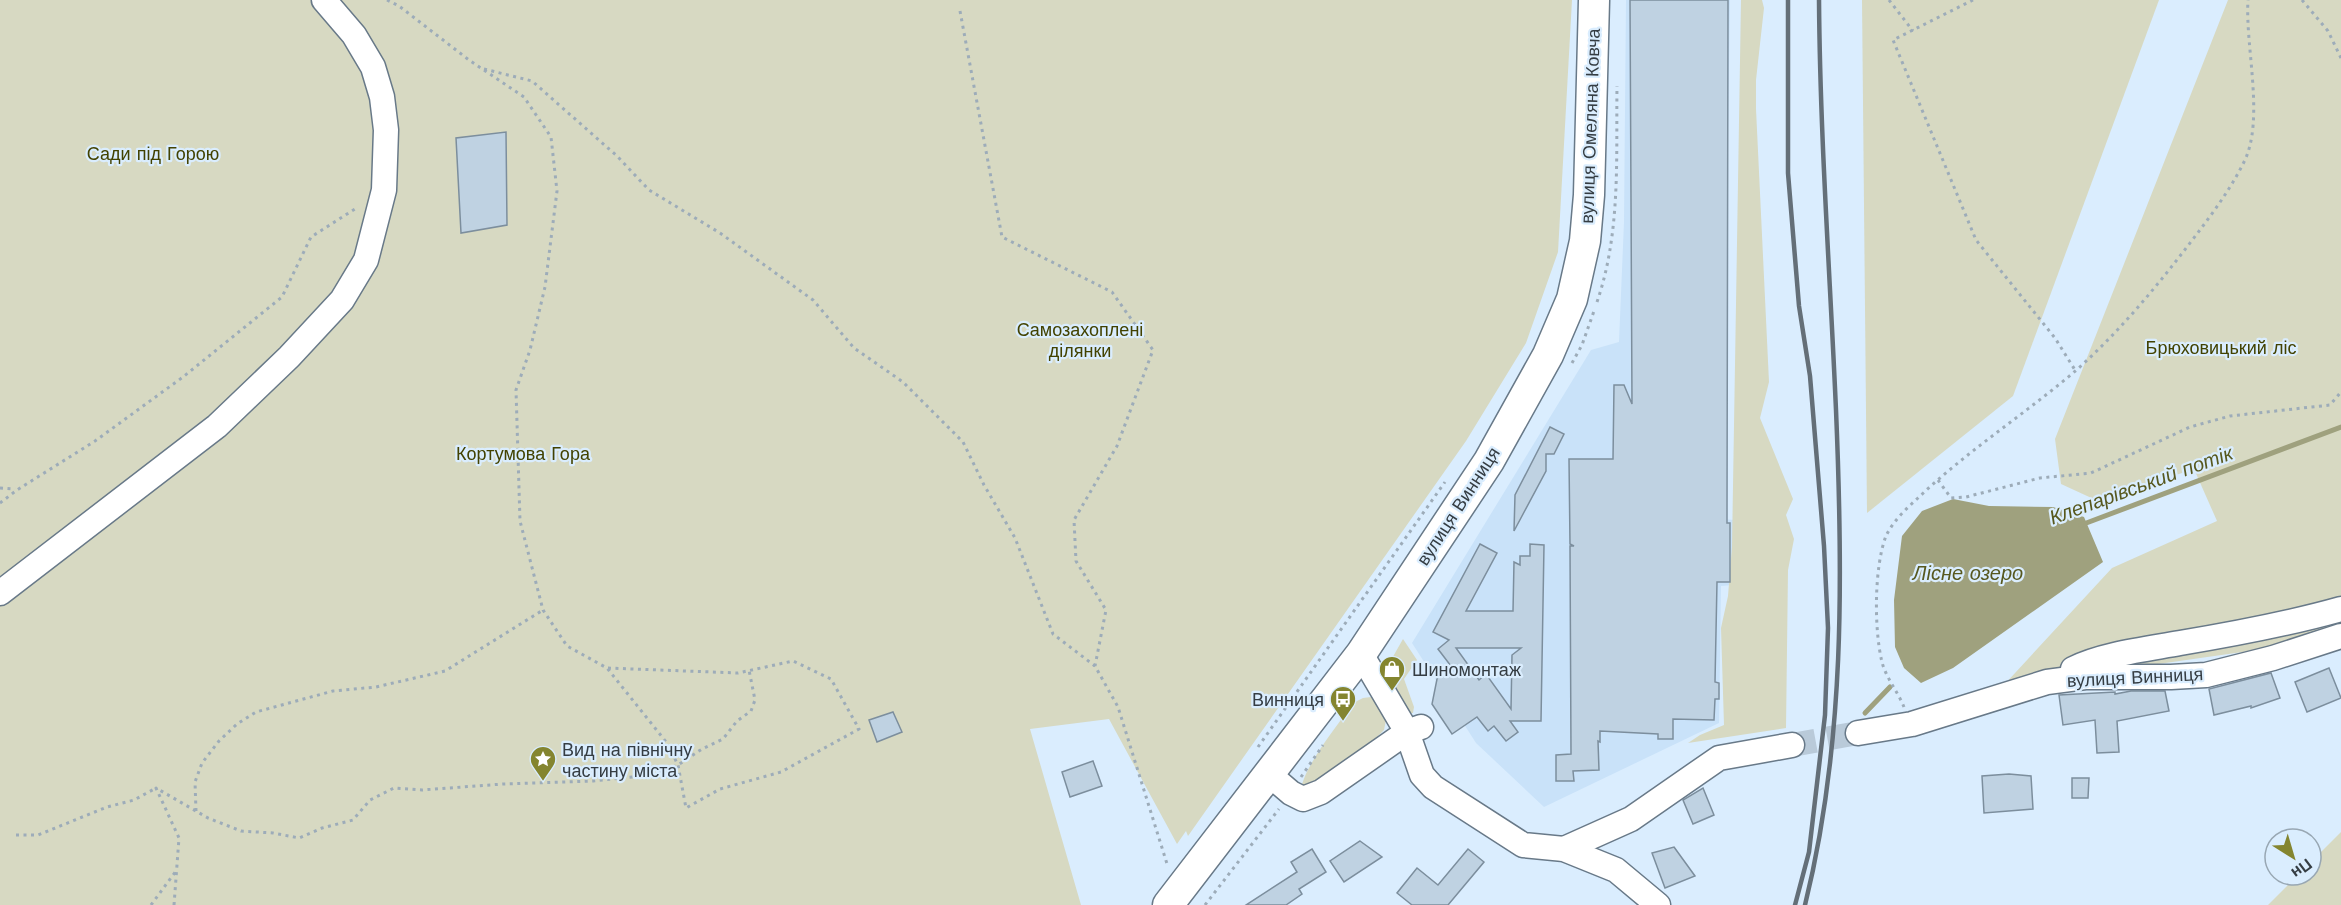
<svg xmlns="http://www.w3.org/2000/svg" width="2341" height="905" viewBox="0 0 2341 905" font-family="'Work Sans',sans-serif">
<rect width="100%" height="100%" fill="#daedfe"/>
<!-- built -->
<polygon fill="#c9e2f9" points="1626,0 1730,0 1722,519 1735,520 1733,585 1721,586 1719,723 1544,807 1476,743 1412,643 1591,350 1619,342 1624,222"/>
<!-- green -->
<g fill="#d7d9c2">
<polygon points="0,0 1572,0 1558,252 1526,343 1466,441 1188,836 1186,831 1177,844 1109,719 1030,729 1081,905 0,905"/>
<polygon points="1741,0 1762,0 1764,8 1756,80 1756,109 1769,382 1760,418 1793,499 1786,515 1794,539 1788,570 1786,728 1688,743 1700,735 1724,725 1721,628 1728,596 1732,547"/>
<polygon points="1862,0 2159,0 2013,396 1867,513"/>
<polygon points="2228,0 2341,0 2341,638 2003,686 2112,568 2217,521 2194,469 2098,501 2061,484 2055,439"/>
<polygon points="1403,639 1417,660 1404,679 1414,707 1413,713 1408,713 1399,701 1386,669"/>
<path d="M1371,697l16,18 -3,15 -44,44 -39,15c4,-24 37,-64 52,-86l10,-5z"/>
<polygon points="2341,832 2341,905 2268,905 2298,875 2311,875 2311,862"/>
</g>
<!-- water -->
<polygon fill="#9fa17e" points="1953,499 1989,506 2053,507 2084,517 2103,562 1953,668 1921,683 1904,668 1895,647 1894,600 1902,536 1922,511"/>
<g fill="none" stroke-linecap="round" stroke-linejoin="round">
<!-- stream -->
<g stroke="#9fa17e" stroke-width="5">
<polyline points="2081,525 2341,427"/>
<polyline points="1865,713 1890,687"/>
</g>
</g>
<!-- building -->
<g fill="#bfd2e2" stroke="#7c8e9d" stroke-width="1.5" fill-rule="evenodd">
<polygon points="1630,0 1728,0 1727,523 1730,523 1730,582 1717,582 1715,682 1719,683 1719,699 1715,699 1714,720 1673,719 1673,739 1658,739 1658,734 1600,731 1600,742 1598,741 1599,770 1573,771 1574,781 1556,781 1556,755 1571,754 1570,546 1574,546 1570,544 1569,459 1613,459 1614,385 1624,385 1632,404"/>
<polygon points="506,132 507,225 461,233 456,138"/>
<polygon points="1550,427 1564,434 1554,454 1546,454 1546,471 1514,531 1515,495"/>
<path d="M1480,544l17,9 -31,58h47l1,-49 6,3v-9h10v-12l14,1 -3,176h-31l8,11 -12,9 -12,-15 -6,5 -11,-14 -25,17 -20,-30 6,-30 13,-8 -13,-17 11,-9 -16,-8zM1456,648h65l-9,7 -1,54 -25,-35 -7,6z"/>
<polygon points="2329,668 2341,698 2307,712 2295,682"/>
<polygon points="2271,673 2280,698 2251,708 2251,706 2214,715 2209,689"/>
<polygon points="2131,691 2165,691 2169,711 2117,721 2119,752 2097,753 2095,720 2063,725 2059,695 2115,692 2115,694"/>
<polygon points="893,712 902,732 877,742 869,720"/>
<polygon points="1093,761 1102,786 1070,797 1062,772"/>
<polygon points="2009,774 2031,776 2033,809 1984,813 1982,776"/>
<polygon points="2072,778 2089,778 2088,798 2072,798"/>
<polygon points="1703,788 1714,815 1693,824 1683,800"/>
<polygon points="1360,841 1382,857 1344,882 1330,861"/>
<polygon points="1674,847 1695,876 1665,888 1652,853"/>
<polygon points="1312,849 1326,872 1299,889 1302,894 1286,905 1246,905 1297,872 1291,862"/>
<polygon points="1468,849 1484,862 1448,905 1412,905 1397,893 1417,868 1438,885"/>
</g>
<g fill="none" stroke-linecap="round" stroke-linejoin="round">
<!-- minor-tunnel -->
<polyline stroke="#b9cad9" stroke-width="24" stroke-dasharray="24 12" stroke-linecap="butt" points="1792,745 1858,733"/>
<!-- minor casing -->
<g stroke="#687988" stroke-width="27">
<g id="minor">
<polyline points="0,593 217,426 289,357 342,300 366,260 384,190 386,130 382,97 373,67 354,35 324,0"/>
<polyline points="1361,654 1407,732 1422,775 1433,787 1523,845 1564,849 1616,870 1658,905"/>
<path d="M2073,669c30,-15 74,-20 107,-26 54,-9 108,-19 161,-34"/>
<polyline points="1858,733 1912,724 2047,682 2085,677 2171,677 2206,675 2273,658 2341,636"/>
<polyline points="1270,775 1291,793 1303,799 1321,792 1407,732 1421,727"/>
<polyline points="1564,849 1631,819 1719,758 1792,745"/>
</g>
</g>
<!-- major casing -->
<g stroke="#687988" stroke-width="33">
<polyline id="major" points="1168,905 1361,654 1489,461 1548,355 1572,299 1585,241 1589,195 1594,0"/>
</g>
<!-- path -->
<g stroke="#9dacb9" stroke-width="3" stroke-dasharray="3 4.5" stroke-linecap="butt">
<polyline points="387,0 399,6 469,60 524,97 551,137 557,191 545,287 530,350 516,390 520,521 543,610 567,646 607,668 667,743 678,765 686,808 720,789 781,772 859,729 831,679 793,661 738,673 607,668"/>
<polyline points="1889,0 1913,31"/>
<polyline points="1973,0 1893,40 1976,240 2055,338 2075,370"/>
<polyline points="2302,0 2328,31 2341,58"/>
<polyline points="960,11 1002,237 1112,292 1153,350 1117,446 1074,520 1076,561 1106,610 1095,666 1118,707 1168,867"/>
<polyline points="484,69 532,81 617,156 649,190 720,233 813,300 854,348 903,382 963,442 984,485 1015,538 1053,634 1095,666"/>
<path d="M1597,302c24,-70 19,-144 20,-216"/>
<polyline points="1572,363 1582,345 1594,311"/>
<polyline points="1938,480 1951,498 1966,497 2040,478 2091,473 2190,427 2230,416 2330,405 2341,392"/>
<polyline points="0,488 15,489"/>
<polyline points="0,503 17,490 95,441 183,377 282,297 311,237 358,207"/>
<path d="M1904,707c-6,-15 -18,-29 -22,-45 -8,-32 -8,-95 4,-126 7,-15 20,-27 32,-38 48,-46 104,-82 155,-125 40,-35 75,-76 107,-117 23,-30 47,-60 64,-94 21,-42 1,-115 4,-162"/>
<polyline points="1258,747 1445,482"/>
<polyline points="1301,777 1323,745"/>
<polyline points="196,811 195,782 202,763 219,741 237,724 256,712 333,691 376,687 445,671 543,610"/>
<polyline points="16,835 38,835 107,807 134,800 156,788"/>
<polyline points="151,905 176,871"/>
<polyline points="174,905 179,838 156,788 208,818 241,831 273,833 299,838 322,828 353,820 370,800 394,788 422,790 503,784 593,781 651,775 678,765 702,749 723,739 737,721 751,711 755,700 749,670"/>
<polyline points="1205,905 1279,809"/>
</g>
<!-- minor -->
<use href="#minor" stroke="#fff" stroke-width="24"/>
<!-- major -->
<use href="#major" stroke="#fff" stroke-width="30"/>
<!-- rail -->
<g stroke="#646f78" stroke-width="4.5">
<polyline points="1788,0 1788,173 1799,306 1810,376 1824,546 1828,628 1825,715 1809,852 1795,905"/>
<path d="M1805,905c40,-162 38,-329 31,-495 -6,-136 -16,-273 -17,-410"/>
</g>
</g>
<!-- icons -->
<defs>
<g id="shop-pin" transform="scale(1.35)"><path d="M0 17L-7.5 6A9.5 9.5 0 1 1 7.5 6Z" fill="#84852f" stroke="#daedfe"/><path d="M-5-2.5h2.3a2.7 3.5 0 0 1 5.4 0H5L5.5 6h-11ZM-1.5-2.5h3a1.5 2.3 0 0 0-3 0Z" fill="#fff"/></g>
<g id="bus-pin" transform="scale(1.35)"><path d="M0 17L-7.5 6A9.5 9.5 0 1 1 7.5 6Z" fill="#84852f" stroke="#daedfe"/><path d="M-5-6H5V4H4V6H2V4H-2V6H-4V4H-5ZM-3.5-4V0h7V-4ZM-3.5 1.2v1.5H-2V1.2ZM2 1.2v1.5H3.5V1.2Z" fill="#fff"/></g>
<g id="sight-pin" transform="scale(1.35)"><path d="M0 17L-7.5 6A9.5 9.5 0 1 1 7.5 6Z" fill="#84852f" stroke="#daedfe"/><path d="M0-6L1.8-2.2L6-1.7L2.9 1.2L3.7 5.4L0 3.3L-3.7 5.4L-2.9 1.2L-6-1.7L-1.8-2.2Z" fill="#fff"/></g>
</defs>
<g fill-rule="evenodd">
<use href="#shop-pin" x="1392" y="669"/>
<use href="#bus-pin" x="1343" y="699"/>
<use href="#sight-pin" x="543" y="759"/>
</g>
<g text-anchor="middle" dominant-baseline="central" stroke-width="4.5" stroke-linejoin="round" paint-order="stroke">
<!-- street labels -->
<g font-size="18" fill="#353d43" stroke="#daedfe">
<text transform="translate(1590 126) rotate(-88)">вулиця Омеляна Ковча</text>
<text transform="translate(1458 506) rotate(-57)">вулиця Винниця</text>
<text transform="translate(2135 677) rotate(-3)">вулиця Винниця</text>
</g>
<!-- park labels -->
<g font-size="18" fill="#424201" stroke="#daedfe">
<text x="153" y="153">Сади під Горою</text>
<text x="1080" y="329">Самозахоплені<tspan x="1080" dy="21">ділянки</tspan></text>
<text x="2221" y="347">Брюховицький ліс</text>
<text x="523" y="453">Кортумова Гора</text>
</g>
<!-- poi labels -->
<g font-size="18" fill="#353d43" stroke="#daedfe" text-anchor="start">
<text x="1412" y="669">Шиномонтаж</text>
<text x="1324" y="699" text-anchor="end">Винниця</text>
<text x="562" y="749">Вид на північну<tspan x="562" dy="21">частину міста</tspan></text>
</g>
<!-- water labels -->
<g font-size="20" font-style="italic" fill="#57581e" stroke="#daedfe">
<text transform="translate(2141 485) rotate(-20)">Клепарівський потік</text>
<text x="1968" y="573">Лісне озеро</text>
</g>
</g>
<!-- north arrow -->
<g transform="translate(2293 857) rotate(143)"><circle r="28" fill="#daedfe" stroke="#98a7b3" stroke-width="1.5"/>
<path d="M0-4.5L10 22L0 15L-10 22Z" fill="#84852f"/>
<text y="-9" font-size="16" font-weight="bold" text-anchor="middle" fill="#353d43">Пн</text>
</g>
</svg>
